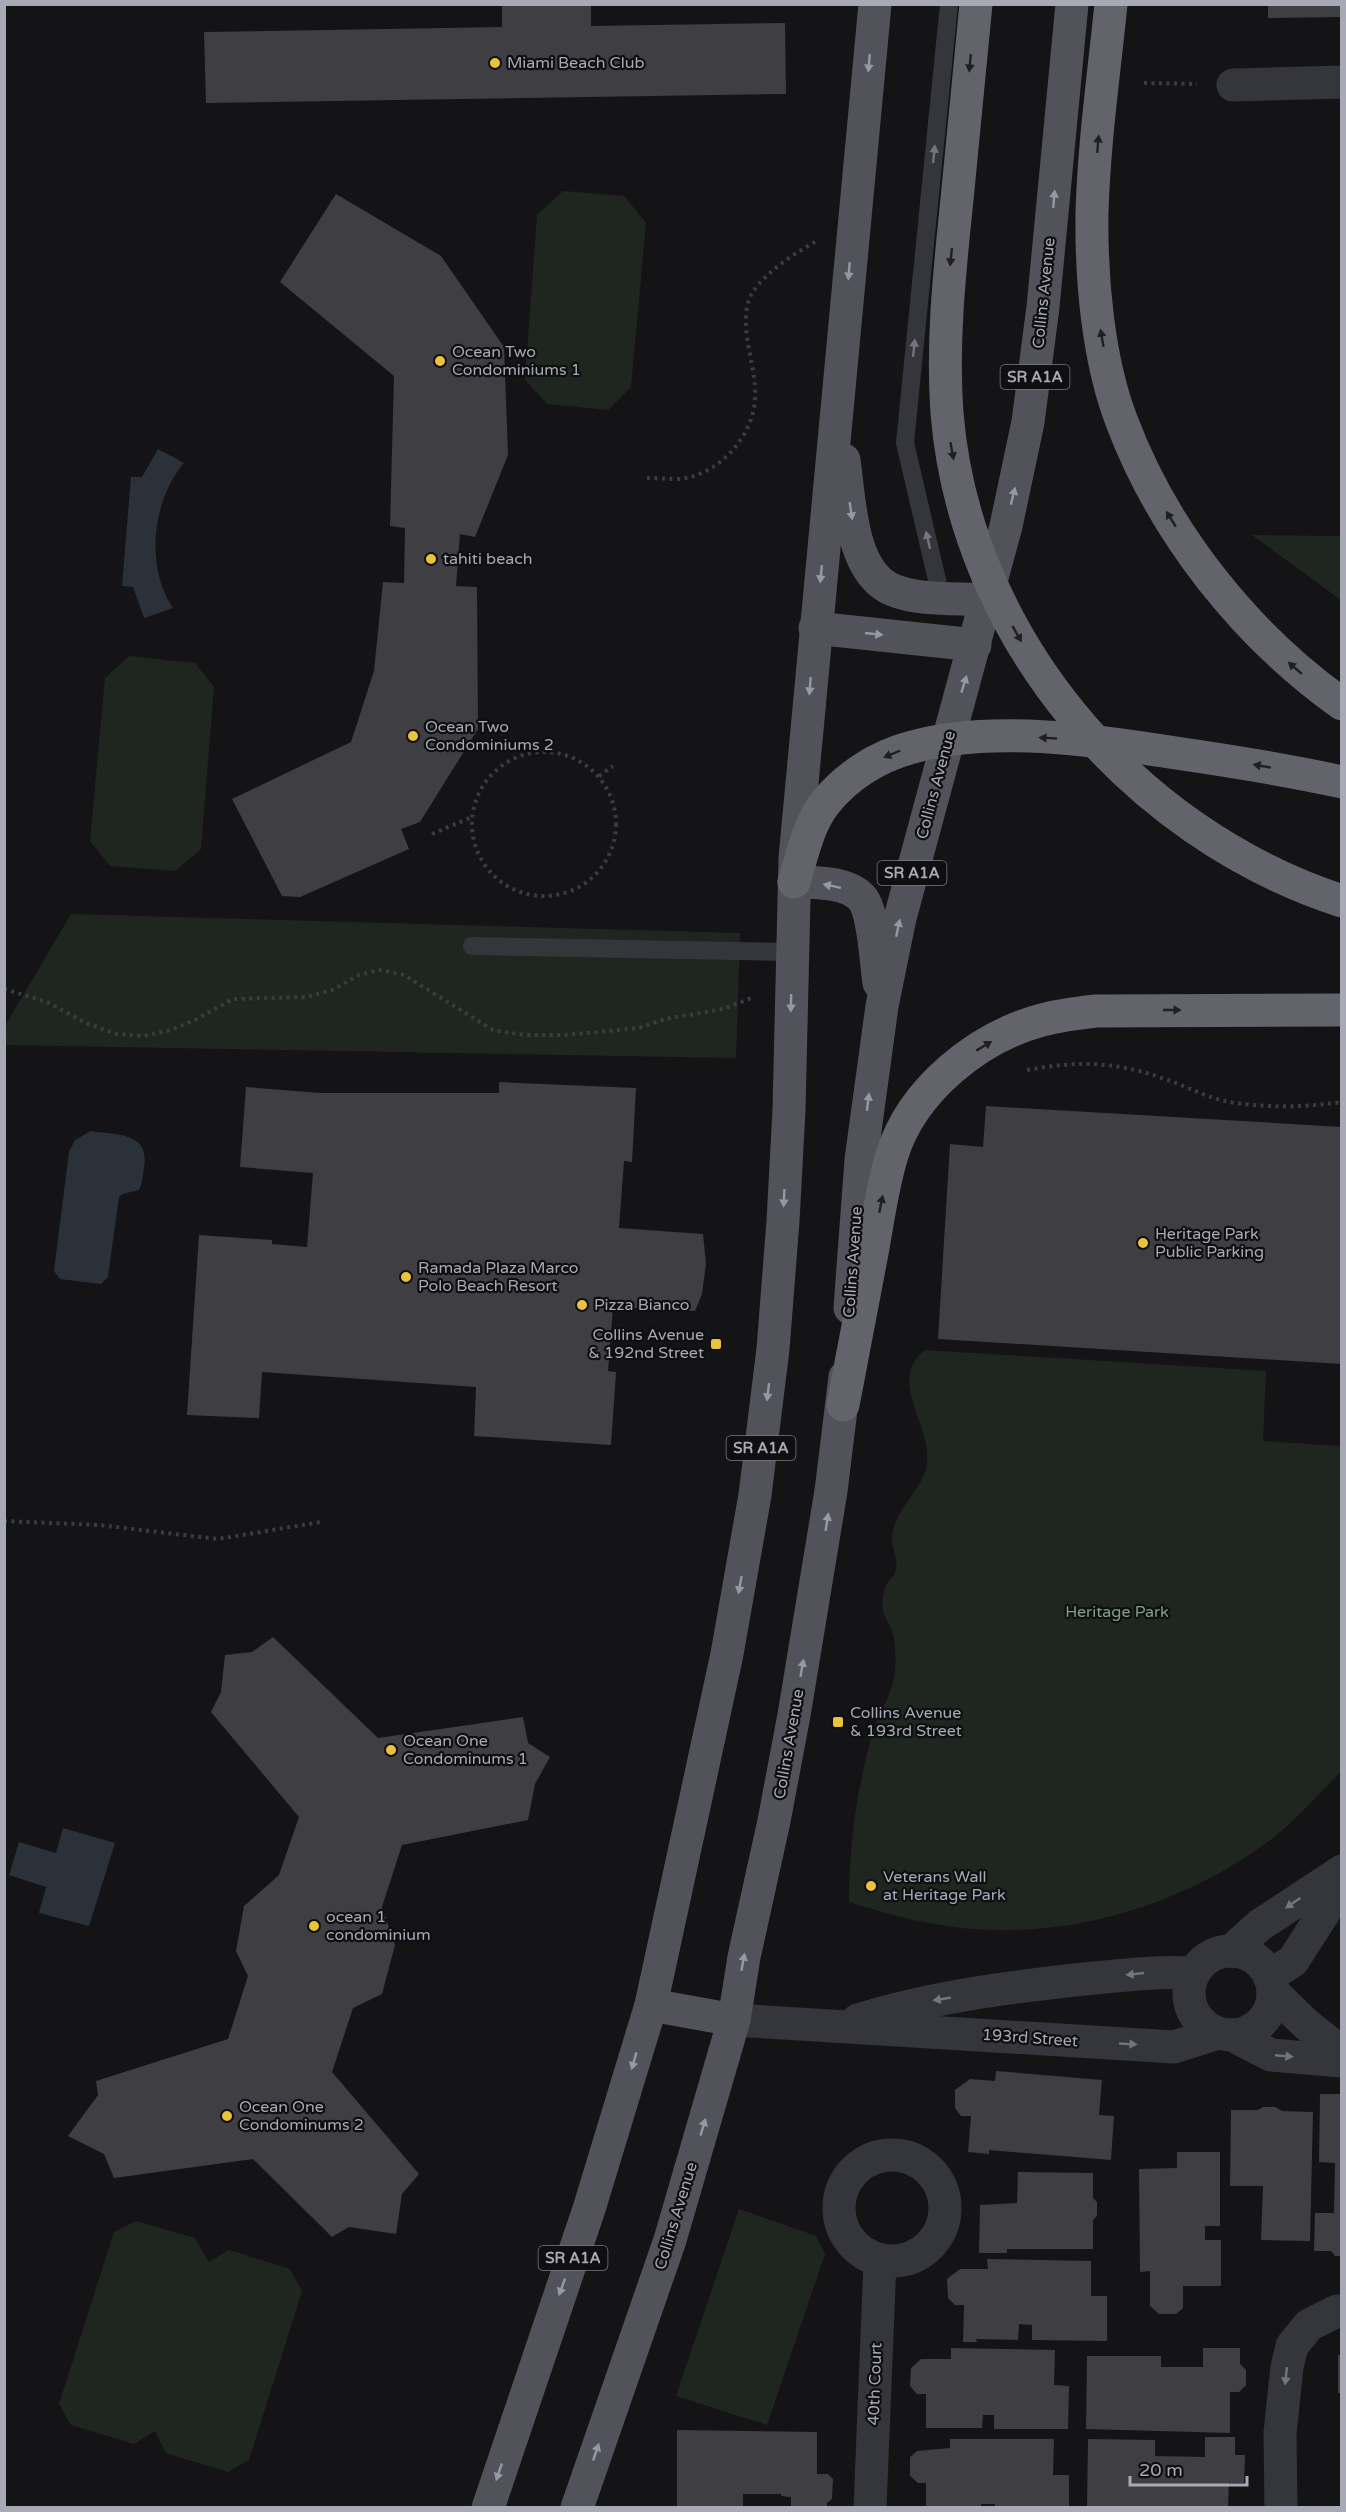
<svg xmlns="http://www.w3.org/2000/svg" width="1346" height="2512" viewBox="0 0 1346 2512" font-family="'Varela Round',sans-serif">
<rect width="100%" height="100%" fill="#141416"/>
<!-- green -->
<g fill="#1f2620">
<polygon points="563,191 624,196 646,223 631,387 608,410 547,404 525,380 537,215"/>
<polygon points="1252,535 1341,536 1341,600"/>
<polygon points="129,656 195,663 214,687 201,849 175,871 110,866 90,841 105,678"/>
<polygon points="71,914 740,933 736,1058 5,1045 5,1026"/>
<path d="M925,1350l341,21 -3,70 78,5v325c-22,23 -46,50 -72,70 -98,72 -225,106 -345,81 -26,-5 -51,-13 -75,-20 0,-57 8,-115 24,-170 6,-19 20,-40 22,-60 1,-12 1,-29 -3,-41 -2,-7 -8,-13 -9,-21 -1,-8 0,-19 4,-26 2,-4 6,-7 8,-11 5,-13 -4,-24 -3,-36 2,-28 31,-47 35,-73 5,-40 -41,-83 -2,-114z"/>
<polygon points="739,2209 816,2236 825,2254 767,2425 676,2396"/>
<polygon points="136,2221 195,2238 209,2262 229,2250 290,2269 302,2291 249,2460 228,2472 166,2453 155,2431 134,2444 71,2425 59,2404 114,2232"/>
</g>
<!-- water -->
<g fill="#2b3139">
<path d="M158,449l26,14c-32,37 -39,104 -11,145l-29,10 -11,-31 -11,-1 9,-109h11z"/>
<path d="M91,1131c25,4 59,1 53,36 -1,7 -1,15 -5,23l-16,4 -4,3 -11,80 -7,7 -41,-5 -6,-8 15,-119 6,-12z"/>
<polygon points="63,1828 115,1843 89,1926 39,1913 46,1887 9,1875 19,1842 56,1853"/>
</g>
<!-- building -->
<g fill="#3f3e43">
<polygon points="502,4 591,4 591,26 785,23 786,94 206,103 204,32 502,27"/>
<polygon points="1268,4 1342,4 1342,17 1268,18"/>
<polygon points="336,194 441,256 504,347 508,455 475,537 460,534 456,586 477,587 478,729 420,822 401,829 409,849 300,897 282,896 232,799 351,742 374,671 383,582 404,583 405,528 390,526 394,376 280,282"/>
<polygon points="499,1082 636,1088 632,1162 624,1161 619,1228 703,1234 706,1264 702,1294 695,1311 613,1307 608,1371 616,1372 611,1445 474,1436 476,1387 262,1372 259,1418 187,1415 199,1235 272,1240 272,1244 307,1247 313,1173 240,1167 246,1087 320,1093 499,1093"/>
<polygon points="986,1106 1342,1127 1342,1364 938,1339 950,1144 983,1147"/>
<polygon points="273,1637 378,1738 523,1717 528,1743 550,1757 535,1784 528,1820 402,1845 382,1907 395,1945 382,1994 353,2008 332,2072 419,2174 402,2194 396,2234 349,2227 332,2237 253,2159 114,2178 104,2154 68,2136 98,2095 96,2081 228,2039 248,1976 236,1951 244,1906 279,1875 299,1817 211,1712 221,1692 225,1655 252,1652"/>
<polygon points="996,2071 1102,2080 1099,2115 1114,2116 1111,2160 989,2150 989,2154 968,2152 971,2116 961,2116 955,2108 955,2090 970,2079 995,2081"/>
<polygon points="1320,2094 1342,2094 1342,2256 1335,2256 1331,2251 1314,2251 1315,2213 1334,2213 1335,2163 1319,2162"/>
<polygon points="1263,2107 1275,2107 1282,2111 1313,2112 1310,2241 1261,2240 1263,2186 1230,2186 1231,2110 1258,2110"/>
<polygon points="1177,2152 1220,2152 1220,2226 1205,2226 1205,2240 1221,2240 1221,2286 1183,2286 1183,2308 1176,2314 1159,2314 1150,2306 1150,2271 1140,2272 1139,2169 1177,2168"/>
<polygon points="1018,2172 1093,2173 1093,2198 1097,2202 1097,2216 1093,2220 1093,2249 1007,2249 1007,2253 979,2253 980,2205 1017,2203"/>
<polygon points="987,2259 1091,2261 1091,2296 1107,2296 1107,2341 1032,2340 1032,2325 1019,2324 1018,2340 976,2339 977,2342 963,2342 964,2305 955,2305 948,2298 947,2279 960,2269 988,2269"/>
<polygon points="951,2348 1055,2350 1054,2385 1069,2386 1068,2429 994,2429 994,2415 983,2415 982,2428 926,2428 926,2394 917,2394 910,2386 911,2368 921,2359 951,2359"/>
<polygon points="1203,2348 1240,2348 1240,2364 1246,2370 1246,2385 1239,2392 1230,2392 1230,2433 1086,2429 1087,2356 1161,2356 1161,2367 1203,2367"/>
<rect x="1338" y="2355" width="4" height="38"/>
<polygon points="677,2430 817,2432 817,2474 828,2474 833,2479 832,2499 827,2503 827,2508 791,2508 791,2497 781,2496 781,2494 743,2494 743,2508 677,2508"/>
<polygon points="1205,2437 1235,2437 1235,2455 1245,2455 1244,2483 1229,2483 1228,2508 1087,2508 1088,2439 1155,2440 1155,2456 1205,2457"/>
<polygon points="950,2439 1054,2439 1053,2475 1069,2475 1069,2508 995,2508 995,2504 981,2504 981,2508 926,2508 926,2483 918,2483 910,2476 910,2457 917,2451 950,2448"/>
</g>
<g fill="none" stroke-linecap="round" stroke-linejoin="round">
<!-- path -->
<g stroke="#3b3c42" stroke-width="4" stroke-dasharray="3 4.5" stroke-linecap="butt">
<polyline points="1144,83 1197,84"/>
<path d="M647,478c10,0 21,1 32,1 39,-3 74,-42 76,-80 2,-32 -15,-65 -7,-96 6,-24 47,-50 67,-61"/>
<circle cx="544" cy="824" r="72"/>
<polyline points="599,776 613,766"/>
<polyline points="432,834 472,817"/>
<polyline points="4,989 47,1002 88,1024 117,1034 144,1036 171,1030 193,1021 233,999 307,997 332,990 359,975 380,970 404,975 493,1030 524,1035 565,1035 639,1028 665,1019 723,1009 754,997"/>
<path d="M1027,1070c49,-9 87,-9 135,8 25,8 48,22 74,25 35,5 71,4 106,-1"/>
<polyline points="4,1521 99,1525 218,1539 321,1522"/>
</g>
<!-- service -->
<g stroke="#35363b" stroke-width="18">
<polyline points="941,597 905,443 949,4"/>
<polyline points="472,946 792,952"/>
</g>
<!-- minor -->
<g stroke="#35363b" stroke-width="33">
<polyline points="1233,85 1342,82"/>
<circle cx="1231" cy="1993" r="42"/>
<polyline points="1231,1951 1260,1925 1342,1871"/>
<polyline points="1269,1976 1293,1961 1342,1884"/>
<polyline points="1273,1992 1306,2024 1342,2053"/>
<polyline points="734,2020 1174,2047 1218,2033"/>
<path d="M858,2020c70,-22 144,-32 217,-40 40,-4 78,-9 119,-7"/>
<polyline points="1232,2035 1271,2055 1342,2061"/>
<circle cx="892" cy="2208" r="53"/>
<polyline points="870,2508 880,2261"/>
<polyline points="1281,2508 1280,2433 1287,2367 1292,2346 1309,2325 1337,2311 1342,2311"/>
</g>
<!-- primary -->
<g stroke="#52525a" stroke-width="33">
<path d="M844,460c6,40 6,112 49,130 27,11 64,8 93,10"/>
<polyline points="815,628 975,645"/>
<path d="M794,882c21,1 51,-1 67,15 13,13 15,67 18,86"/>
<polyline points="850,1308 861,1160 882,1006 900,918 1006,526 1028,422 1043,307 1072,4"/>
<polyline points="651,2005 734,2020"/>
<polyline points="488,2508 589,2209 651,2005 727,1654 755,1495 773,1349 783,1221 789,1110 795,858 875,4"/>
<polyline points="577,2508 670,2240 734,2020 744,1957 774,1821 794,1715 831,1491 845,1377"/>
</g>
<!-- motorway -->
<g stroke="#62636b" stroke-width="33">
<path d="M1111,4c-7,69 -17,139 -19,208 -1,67 6,148 30,210 42,111 123,213 220,282"/>
<path d="M794,882c8,-26 14,-58 32,-80 21,-26 51,-45 83,-54 80,-24 185,-8 267,5 55,8 111,17 166,29"/>
<path d="M843,1405c10,-50 19,-101 29,-152 6,-32 10,-66 20,-98 20,-65 86,-118 150,-135 18,-5 36,-7 54,-9l246,-1"/>
</g>
<!-- motorway-bridge -->
<path stroke="#62636b" stroke-width="33" d="M976,4c-7,69 -13,137 -20,205 -7,68 -14,136 -9,204 18,223 185,420 395,488"/>
</g>
<!-- one-way arrows -->
<defs><path id="oneway-solid" d="M-6-.8H1V-3.2L6.5 0L1 3.2V.8H-6Z" transform="scale(1.5)"/></defs>
<g fill="#9698a3">
<use href="#oneway-solid" transform="translate(869 63) rotate(95)"/>
<use href="#oneway-solid" transform="translate(1054 199) rotate(-85)"/>
<use href="#oneway-solid" transform="translate(849 271) rotate(95)"/>
<use href="#oneway-solid" transform="translate(1013 496) rotate(-76)"/>
<use href="#oneway-solid" transform="translate(851 511) rotate(81)"/>
<use href="#oneway-solid" transform="translate(821 574) rotate(96)"/>
<use href="#oneway-solid" transform="translate(874 634) rotate(6)"/>
<use href="#oneway-solid" transform="translate(964 684) rotate(-73)"/>
<use href="#oneway-solid" transform="translate(810 686) rotate(95)"/>
<use href="#oneway-solid" transform="translate(832 886) rotate(-168)"/>
<use href="#oneway-solid" transform="translate(898 928) rotate(-78)"/>
<use href="#oneway-solid" transform="translate(791 1003) rotate(91)"/>
<use href="#oneway-solid" transform="translate(868 1102) rotate(-83)"/>
<use href="#oneway-solid" transform="translate(784 1198) rotate(93)"/>
<use href="#oneway-solid" transform="translate(768 1392) rotate(97)"/>
<use href="#oneway-solid" transform="translate(827 1522) rotate(-81)"/>
<use href="#oneway-solid" transform="translate(740 1585) rotate(100)"/>
<use href="#oneway-solid" transform="translate(802 1668) rotate(-80)"/>
<use href="#oneway-solid" transform="translate(743 1962) rotate(-80)"/>
<use href="#oneway-solid" transform="translate(634 2061) rotate(106)"/>
<use href="#oneway-solid" transform="translate(703 2127) rotate(-74)"/>
<use href="#oneway-solid" transform="translate(562 2287) rotate(110)"/>
<use href="#oneway-solid" transform="translate(596 2452) rotate(-71)"/>
<use href="#oneway-solid" transform="translate(499 2472) rotate(109)"/>
</g>
<g fill="#202023">
<use href="#oneway-solid" transform="translate(970 63) rotate(95)"/>
<use href="#oneway-solid" transform="translate(1098 144) rotate(-85)"/>
<use href="#oneway-solid" transform="translate(951 257) rotate(96)"/>
<use href="#oneway-solid" transform="translate(1102 338) rotate(-100)"/>
<use href="#oneway-solid" transform="translate(952 451) rotate(80)"/>
<use href="#oneway-solid" transform="translate(1171 519) rotate(-122)"/>
<use href="#oneway-solid" transform="translate(1017 634) rotate(60)"/>
<use href="#oneway-solid" transform="translate(1295 668) rotate(-139)"/>
<use href="#oneway-solid" transform="translate(1048 738) rotate(-177)"/>
<use href="#oneway-solid" transform="translate(892 754) rotate(157)"/>
<use href="#oneway-solid" transform="translate(1262 766) rotate(-170)"/>
<use href="#oneway-solid" transform="translate(1172 1010)"/>
<use href="#oneway-solid" transform="translate(984 1046) rotate(-31)"/>
<use href="#oneway-solid" transform="translate(881 1204) rotate(-79)"/>
</g>
<g fill="#74757e">
<use href="#oneway-solid" transform="translate(934 154) rotate(-84)"/>
<use href="#oneway-solid" transform="translate(914 348) rotate(-84)"/>
<use href="#oneway-solid" transform="translate(928 540) rotate(-103)"/>
<use href="#oneway-solid" transform="translate(1293 1903) rotate(146)"/>
<use href="#oneway-solid" transform="translate(1135 1974) rotate(174)"/>
<use href="#oneway-solid" transform="translate(942 1999) rotate(171)"/>
<use href="#oneway-solid" transform="translate(1128 2044) rotate(3)"/>
<use href="#oneway-solid" transform="translate(1284 2056) rotate(5)"/>
<use href="#oneway-solid" transform="translate(1286 2376) rotate(96)"/>
</g>
<!-- markers -->
<g fill="#e9c339" stroke="#0f0f11" stroke-width="2">
<circle cx="495" cy="63" r="6"/>
<circle cx="440" cy="361" r="6"/>
<circle cx="431" cy="559" r="6"/>
<circle cx="413" cy="736" r="6"/>
<circle cx="1143" cy="1243" r="6"/>
<circle cx="406" cy="1277" r="6"/>
<circle cx="582" cy="1305" r="6"/>
<rect x="710" y="1338" width="12" height="12" rx="3"/>
<rect x="832" y="1716" width="12" height="12" rx="3"/>
<circle cx="391" cy="1750" r="6"/>
<circle cx="871" cy="1886" r="6"/>
<circle cx="314" cy="1926" r="6"/>
<circle cx="227" cy="2116" r="6"/>
</g>
<g text-anchor="middle" dominant-baseline="central" stroke-width="4.5" stroke-linejoin="round" paint-order="stroke">
<!-- shield labels -->
<g fill="#0f0f11" stroke="#797b84" stroke-width="1.5">
<rect x="1000.5" y="365" width="69" height="24" rx="4.5"/>
<rect x="877.5" y="861" width="69" height="24" rx="4.5"/>
<rect x="726.5" y="1436" width="69" height="24" rx="4.5"/>
<rect x="538.5" y="2246" width="69" height="24" rx="4.5"/>
</g>
<g font-size="15" font-weight="bold" fill="#a7a9b5">
<text x="1035" y="377">SR A1A</text>
<text x="912" y="873">SR A1A</text>
<text x="761" y="1448">SR A1A</text>
<text x="573" y="2258">SR A1A</text>
</g>
<!-- poi labels -->
<g font-size="16" fill="#a7a9b5" stroke="#0f0f11" text-anchor="start">
<text x="507" y="63">Miami Beach Club</text>
<text x="452" y="352">Ocean Two<tspan x="452" dy="18">Condominiums 1</tspan></text>
<text x="443" y="559">tahiti beach</text>
<text x="425" y="727">Ocean Two<tspan x="425" dy="18">Condominiums 2</tspan></text>
<text x="1155" y="1234">Heritage Park<tspan x="1155" dy="18">Public Parking</tspan></text>
<text x="418" y="1268">Ramada Plaza Marco<tspan x="418" dy="18">Polo Beach Resort</tspan></text>
<text x="594" y="1305">Pizza Bianco</text>
<text x="704" y="1335" text-anchor="end">Collins Avenue<tspan x="704" dy="18">&amp; 192nd Street</tspan></text>
<text x="850" y="1713">Collins Avenue<tspan x="850" dy="18">&amp; 193rd Street</tspan></text>
<text x="403" y="1741">Ocean One<tspan x="403" dy="18">Condominums 1</tspan></text>
<text x="883" y="1877">Veterans Wall<tspan x="883" dy="18">at Heritage Park</tspan></text>
<text x="326" y="1917">ocean 1<tspan x="326" dy="18">condominium</tspan></text>
<text x="239" y="2107">Ocean One<tspan x="239" dy="18">Condominums 2</tspan></text>
</g>
<!-- street labels -->
<g font-size="16" fill="#a7a9b5" stroke="#0f0f11">
<text transform="translate(1044 293) rotate(-84)">Collins Avenue</text>
<text transform="translate(936 785) rotate(-75)">Collins Avenue</text>
<text transform="translate(853 1262) rotate(-86)">Collins Avenue</text>
<text transform="translate(789 1744) rotate(-80)">Collins Avenue</text>
<text transform="translate(1030 2038) rotate(4)">193rd Street</text>
<text transform="translate(676 2216) rotate(-73)">Collins Avenue</text>
<text transform="translate(875 2384) rotate(-88)">40th Court</text>
</g>
<!-- park labels -->
<g font-size="16" fill="#7ea084" stroke="#0f0f11">
<text x="1117" y="1612">Heritage Park</text>
</g>
</g>
<!-- border -->
<rect width="1346" height="2512" fill="none" stroke="#a7a9b5" stroke-width="12"/>
<!-- scale -->
<path d="M1130 2476v9h117v-9" fill="none" stroke="#a7a9b5" stroke-width="3"/>
<text x="1139" y="2476" font-size="18" fill="#a7a9b5" stroke="#0f0f11" stroke-width="4.5" paint-order="stroke">20 m</text>
</svg>
